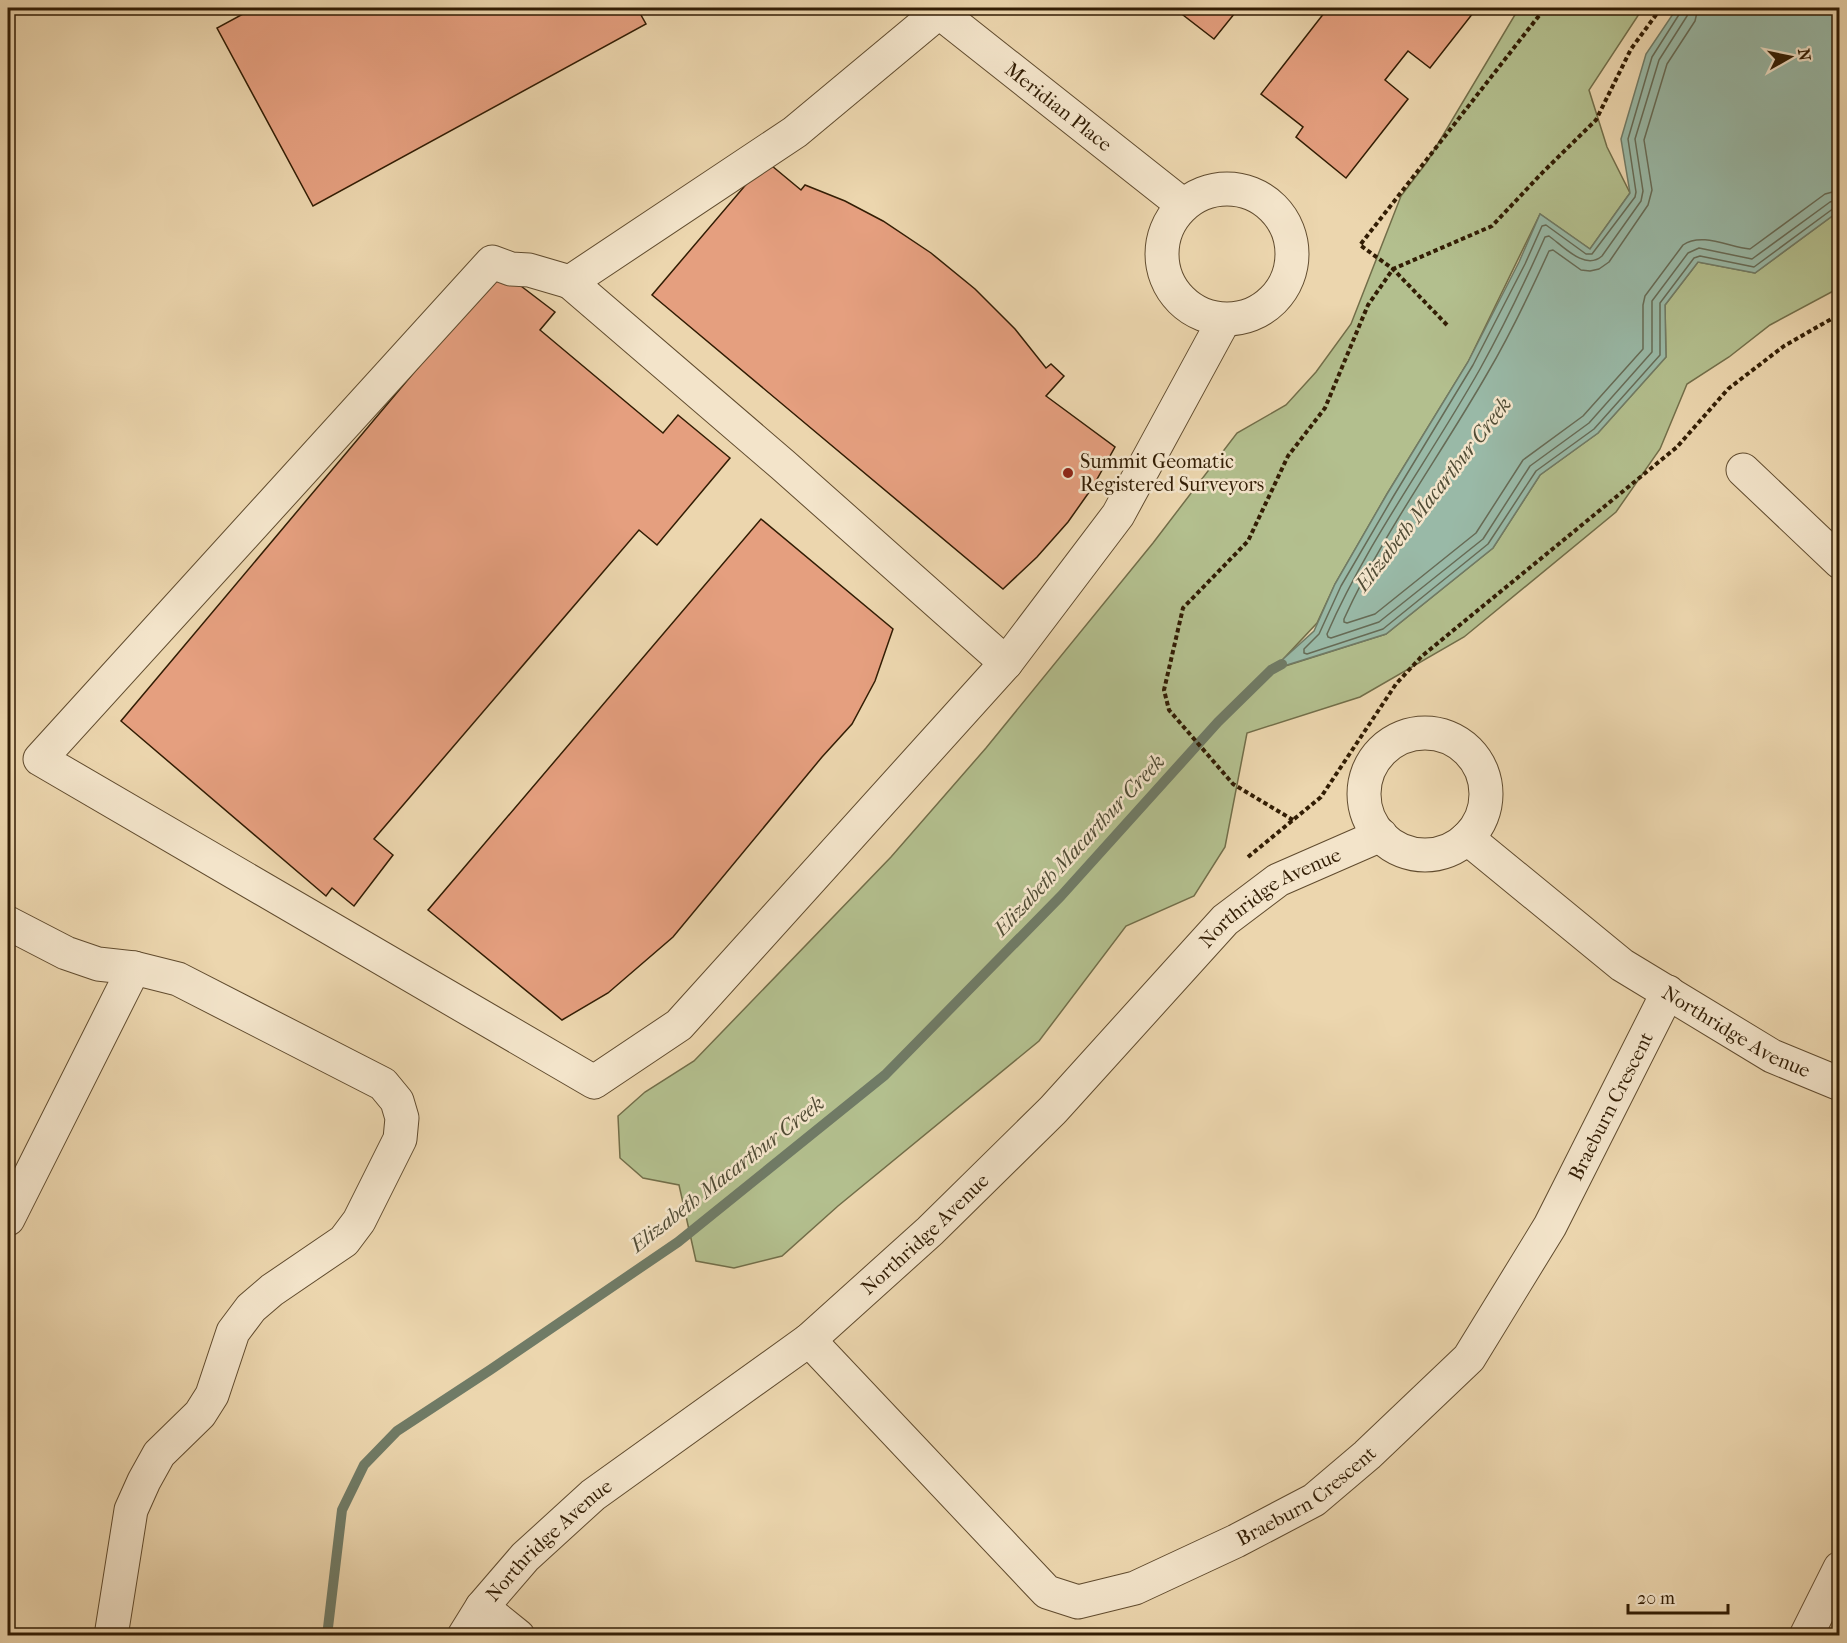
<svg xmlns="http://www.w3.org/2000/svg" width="1847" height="1643" viewBox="0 0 1847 1643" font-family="'IM FELL French Canon',serif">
<rect width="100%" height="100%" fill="#ecd6ae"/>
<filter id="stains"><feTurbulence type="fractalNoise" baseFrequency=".00333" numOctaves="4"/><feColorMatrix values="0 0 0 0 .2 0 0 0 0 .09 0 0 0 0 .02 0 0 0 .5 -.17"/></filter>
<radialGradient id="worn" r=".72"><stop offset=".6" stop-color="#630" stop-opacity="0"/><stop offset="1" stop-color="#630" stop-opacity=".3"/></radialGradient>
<!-- green -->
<polygon fill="#b3bf8e" stroke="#726e49" stroke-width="1.5" points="1519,8 1643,8 1589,90 1607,147 1630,193 1590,249 1540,214 1468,362 1387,494 1335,584 1317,623 1273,670 1386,634 1493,548 1540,475 1598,433 1666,357 1665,305 1698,262 1755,273 1839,211 1839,288 1770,325 1729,357 1687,384 1660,449 1616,512 1464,637 1360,697 1247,733 1225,847 1194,896 1126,926 1039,1041 838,1206 782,1256 734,1268 696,1261 679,1185 643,1178 620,1158 618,1116 645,1092 694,1061 891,857 986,748 1153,543 1237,433 1286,405 1316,372 1351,324 1401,196 1427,162"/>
<!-- water -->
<polygon fill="#99b9a7" stroke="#707b66" stroke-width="1.5" points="1677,8 1839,8 1839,211 1755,273 1698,262 1665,305 1666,357 1598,433 1540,475 1493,548 1386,634 1271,670 1314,631 1335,584 1387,494 1468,362 1519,262 1540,214 1590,249 1630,193 1621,139 1646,54"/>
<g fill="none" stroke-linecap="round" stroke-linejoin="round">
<!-- shore -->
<g stroke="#666b56" stroke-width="1.5">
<polyline points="1681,8 1680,13 1652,57 1628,139 1636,192 1635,197 1592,254 1586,254 1546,225 1542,226 1525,264 1473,365 1393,497 1341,586 1319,634 1304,649 1304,653 1307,654 1383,629 1488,544 1536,471 1594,429 1660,355 1660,303 1694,258 1700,256 1754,267 1834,208 1840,207"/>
<path d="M1689,8l-2,8 -28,44 -24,79 8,52 -2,10 -39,55c-17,15 -39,-10 -53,-20l-4,1c-20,45 -41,89 -65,132 -50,89 -112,171 -153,265l1,3 3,1 48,-16 104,-83 47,-73 59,-43 63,-71v-51l36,-48 11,-5 53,11 78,-57 10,-3"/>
<path d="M1698,8l-3,13 -28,43 -23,76 8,50 -4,15 -39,57 -10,7 -9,2 -9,-1 -28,-20 -4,1c-19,42 -39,84 -62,123 -47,82 -104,159 -143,245v3l3,1 28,-9 101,-81 47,-73 60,-44 60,-67v-44l2,-9 38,-51c19,-13 46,2 67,4l75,-55 15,-4"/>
</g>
<!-- stream -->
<polyline stroke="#707b66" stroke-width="10" points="327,1636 342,1510 364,1465 397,1431 490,1370 678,1242 885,1075 1061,896 1218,722 1271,670 1282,664"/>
</g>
<!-- building -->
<g fill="#e59f7f" stroke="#321d04" stroke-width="1.5">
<polygon points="254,8 637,8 646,24 313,206 217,28"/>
<polygon points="1174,8 1239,8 1214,39"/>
<polygon points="1328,8 1477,8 1430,68 1408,51 1385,80 1408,99 1346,178 1296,137 1303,127 1261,94"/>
<polygon points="766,161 801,190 805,185 845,201 883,221 931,253 975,289 1015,329 1046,368 1051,364 1064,376 1046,396 1115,447 1092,488 1068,522 1037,557 1003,589 652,295"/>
<polygon points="500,270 555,312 540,330 663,433 678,415 730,458 657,545 639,530 374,839 393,855 354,906 332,888 326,896 121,721"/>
<polygon points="761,519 893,629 875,681 852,724 822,757 673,937 608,993 562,1020 428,910"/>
</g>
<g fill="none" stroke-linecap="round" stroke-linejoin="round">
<!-- minor casing -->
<g stroke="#604b2e" stroke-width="35">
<g id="minor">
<path id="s1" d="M934,8l249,197"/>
<polyline points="939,12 795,132 570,282 783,465 1006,663"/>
<circle cx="1227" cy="254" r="65"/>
<polyline points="570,282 529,270 511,269 492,262 40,759 594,1082 679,1025 1006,663 1118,515 1224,320"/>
<polyline points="1743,470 1840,562"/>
<circle cx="1425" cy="794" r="61"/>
<path id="s2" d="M1467,838l155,127 150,91 68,28"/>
<polyline points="8,923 66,953 98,964 134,968 178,979 383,1084 397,1101 402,1118 400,1139 359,1221 344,1241 272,1290 251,1308 233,1332 212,1395 200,1414 159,1454 144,1481 131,1510 111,1636"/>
<polyline points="8,1219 134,968"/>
<path id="s3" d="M809,1340l238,252 31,10 57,-14 101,-47 78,-41 53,-45 102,-97 81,-132 118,-234"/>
<polyline points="482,1607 518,1636"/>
<path id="s4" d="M464,1636l18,-29 43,-50 68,-62 216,-155 121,-109 123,-121 172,-190 53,-40 103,-45"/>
<polyline points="1806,1636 1840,1568"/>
</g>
</g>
<!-- path -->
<g stroke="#321d04" stroke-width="4" stroke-dasharray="4.5 3" stroke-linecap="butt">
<polyline points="1447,325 1393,269 1360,245 1545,8"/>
<polyline points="1293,820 1233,784 1169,710 1164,690 1183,608 1248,541 1288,456 1325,408 1368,305 1393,269 1492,226 1543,172 1596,120 1631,49 1661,8"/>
<polyline points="1248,857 1321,797 1396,684 1422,656 1677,447 1728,389 1784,346 1840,314"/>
</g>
<!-- minor -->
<use href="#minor" stroke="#f3e4ca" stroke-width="33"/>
</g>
<!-- markers -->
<circle fill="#8f2418" stroke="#f3e4ca" stroke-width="2" cx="1068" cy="473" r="6"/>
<g text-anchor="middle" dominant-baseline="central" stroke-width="5" stroke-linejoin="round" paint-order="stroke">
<!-- street labels -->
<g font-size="20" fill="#321d04" stroke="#f3e4ca">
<text stroke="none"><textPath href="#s1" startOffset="159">Meridian Place</textPath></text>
<text stroke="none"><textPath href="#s4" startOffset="1100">Northridge Avenue</textPath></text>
<text stroke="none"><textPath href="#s2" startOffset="333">Northridge Avenue</textPath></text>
<text stroke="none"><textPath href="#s3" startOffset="1137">Braeburn Crescent</textPath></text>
<text stroke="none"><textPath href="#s4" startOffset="615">Northridge Avenue</textPath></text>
<text stroke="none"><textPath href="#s3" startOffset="633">Braeburn Crescent</textPath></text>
<text stroke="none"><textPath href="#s4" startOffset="129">Northridge Avenue</textPath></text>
</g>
<!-- poi labels -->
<g font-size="20" fill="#321d04" stroke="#f3e4ca" text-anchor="start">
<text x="1080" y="461">Summit Geomatic<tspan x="1080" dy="23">Registered Surveyors</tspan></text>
</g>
<!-- water labels -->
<g font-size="21" font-style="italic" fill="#514c35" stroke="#f3e4ca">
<text transform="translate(1433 494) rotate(-52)">Elizabeth Macarthur Creek</text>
<text transform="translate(1079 845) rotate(-47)">Elizabeth Macarthur Creek</text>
<text transform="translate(727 1174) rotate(-38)">Elizabeth Macarthur Creek</text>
</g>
</g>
<!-- margin -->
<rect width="1847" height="1643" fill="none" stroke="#ecd6ae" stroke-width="30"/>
<rect x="9" y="9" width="1829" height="1625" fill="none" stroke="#321d04" stroke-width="3"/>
<rect x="15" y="15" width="1817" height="1613" fill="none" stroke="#321d04" stroke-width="1.5"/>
<!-- north arrow -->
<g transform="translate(1790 57) rotate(81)" stroke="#f3e4ca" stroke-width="4.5" paint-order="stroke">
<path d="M0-4.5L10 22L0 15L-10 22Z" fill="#321d04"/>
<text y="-9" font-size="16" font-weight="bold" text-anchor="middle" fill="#321d04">N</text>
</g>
<!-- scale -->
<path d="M1628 1604v9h100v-9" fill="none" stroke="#321d04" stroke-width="3"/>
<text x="1637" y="1604" font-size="18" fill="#321d04" stroke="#f3e4ca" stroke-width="4.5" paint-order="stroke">20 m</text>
<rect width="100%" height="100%" filter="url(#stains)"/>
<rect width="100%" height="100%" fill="url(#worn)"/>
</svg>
